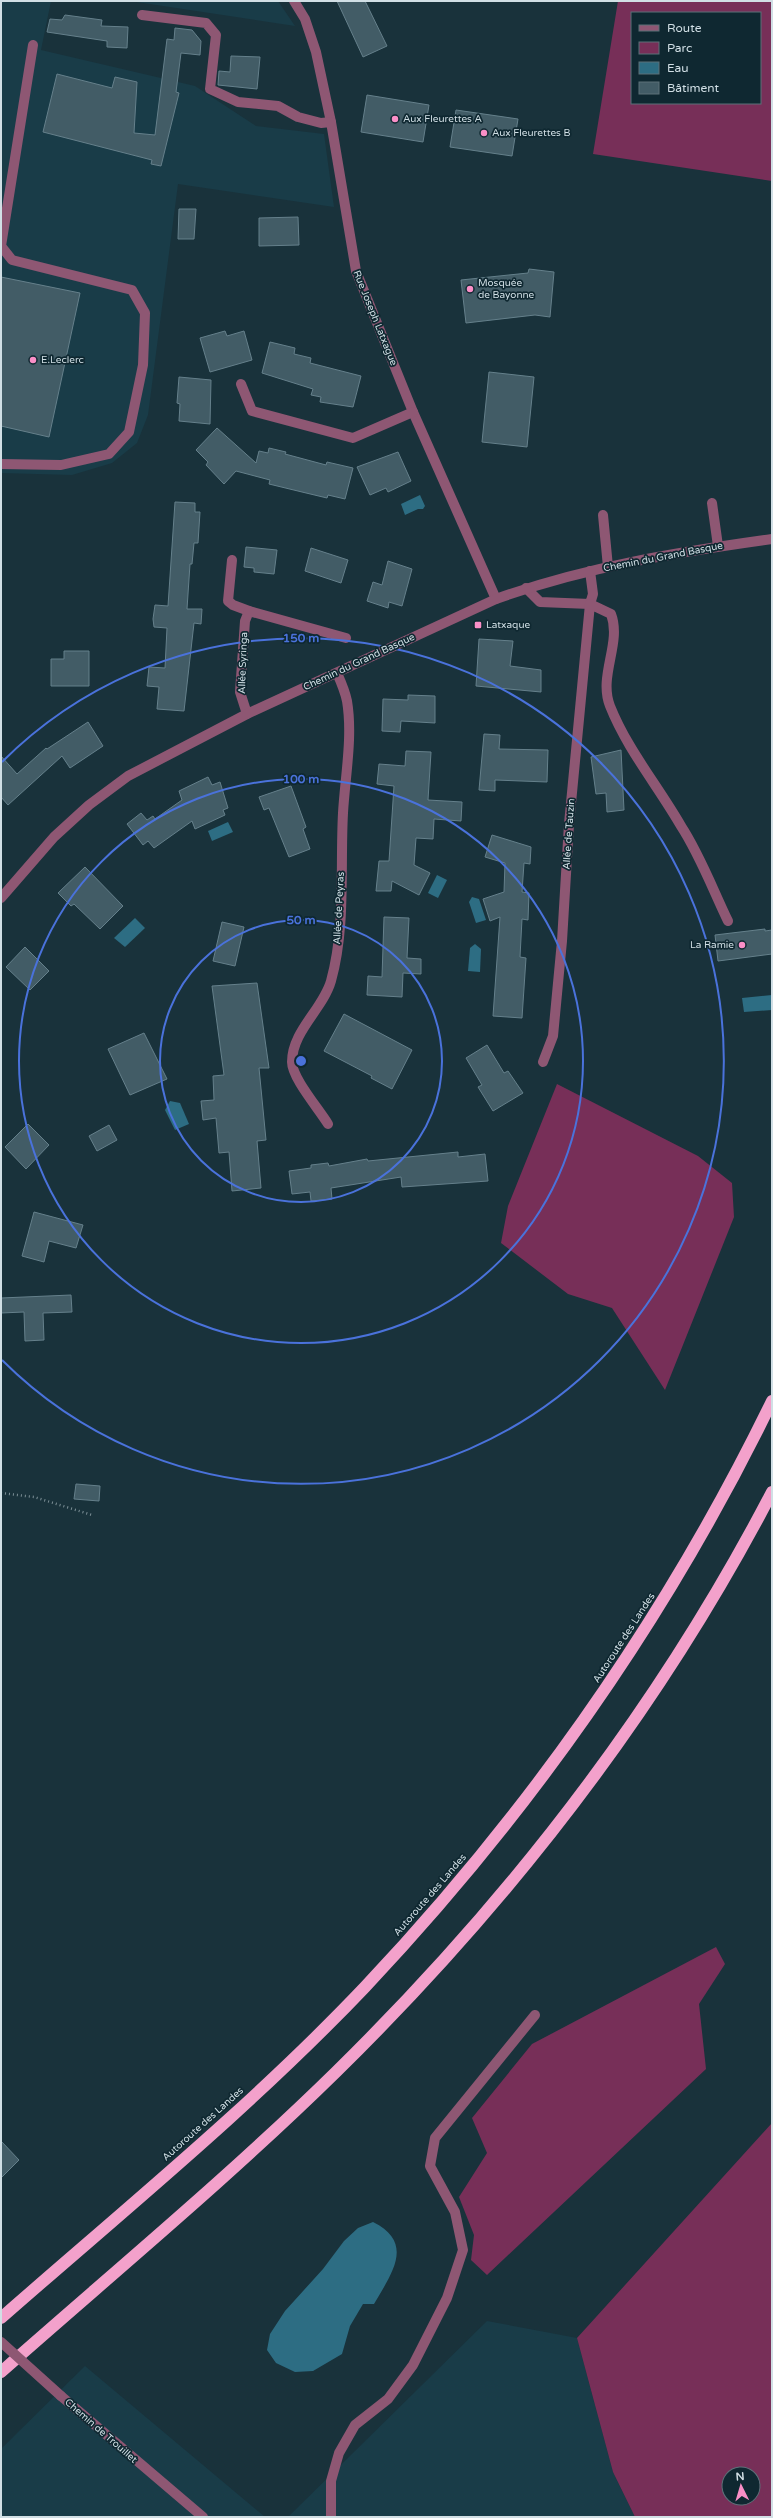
<svg xmlns="http://www.w3.org/2000/svg" width="773" height="2518" viewBox="0 0 773 2518" font-family="'Varela Round',sans-serif">
<rect width="100%" height="100%" fill="#19323b"/>
<!-- built -->
<g fill="#193c48">
<polygon points="1,1 51,1 41,50 195,86 256,126 324,134 334,207 178,184 148,415 137,443 112,463 72,475 1,473"/>
<polygon points="130,1 278,1 295,26"/>
<polygon points="487,2321 577,2338 613,2472 635,2517 288,2517"/>
<polygon points="85,2366 265,2517 1,2517 1,2449"/>
</g>
<!-- green -->
<g fill="#772f58" fill-rule="evenodd">
<path d="M618,1h154v180l-179,-27zM632,13h128v90h-128z"/>
<polygon points="557,1084 698,1156 732,1183 734,1217 665,1390 612,1308 568,1294 501,1243 508,1206"/>
<polygon points="716,1947 725,1964 699,2004 706,2069 487,2275 471,2260 474,2235 459,2197 487,2153 472,2118 532,2044"/>
<path d="M772,2123v394h-137l-22,-45 -36,-134zM729,2474h24v24h-24z"/>
</g>
<!-- water -->
<g fill="#2d6d83">
<polygon points="420,495 425,506 423,509 418,509 405,515 401,504"/>
<polygon points="228,822 233,832 212,841 208,831"/>
<polygon points="437,875 447,880 438,898 428,893"/>
<polygon points="472,897 479,899 486,920 476,923 469,902"/>
<polygon points="135,918 145,928 125,947 114,938"/>
<polygon points="475,944 481,949 480,972 468,971 470,948"/>
<polygon points="772,995 772,1010 744,1012 742,998"/>
<polygon points="170,1101 180,1103 189,1124 175,1130 165,1110"/>
<path d="M373,2222c42,21 19,51 1,82h-11l-13,22 -8,28 -29,17 -18,1 -19,-9 -9,-13 3,-16 15,-23 38,-42 21,-28 14,-13z"/>
</g>
<!-- building -->
<g fill="#425c66" stroke="#65808b">
<polygon points="337,1 365,1 387,46 363,57"/>
<polygon points="65,15 102,20 101,26 128,27 127,48 107,47 107,41 47,32 50,19 62,20"/>
<polygon points="175,28 192,30 201,41 200,55 181,53 176,92 179,93 161,166 151,164 152,160 43,132 57,74 112,88 115,77 137,82 134,133 155,135 167,39 174,40"/>
<polygon points="231,56 260,57 257,89 218,85 219,71 230,72"/>
<polygon points="367,95 429,105 423,142 361,132"/>
<polygon points="456,110 518,119 512,156 450,147"/>
<polygon points="179,209 196,209 194,239 178,239"/>
<polygon points="298,217 299,245 259,246 259,218"/>
<polygon points="529,269 554,272 550,317 535,315 466,323 461,280 528,273"/>
<polygon points="1,277 80,293 49,437 1,426"/>
<polygon points="225,331 227,336 244,331 252,360 210,372 200,338"/>
<polygon points="270,342 295,348 294,354 311,358 310,363 361,376 353,407 320,402 321,397 311,395 313,389 262,373"/>
<polygon points="489,372 534,377 527,447 482,442"/>
<polygon points="179,377 211,380 210,424 179,421 180,404 177,403"/>
<polygon points="217,428 256,463 259,451 268,453 269,448 286,452 285,454 326,465 327,462 353,468 345,499 328,495 327,498 302,492 269,484 270,480 236,471 224,484 206,465 208,462 196,450"/>
<polygon points="398,452 411,481 388,492 386,488 370,495 357,467"/>
<polygon points="175,502 195,503 195,512 200,512 198,543 194,543 192,564 190,564 187,609 202,609 201,624 194,623 184,711 157,709 159,687 147,686 149,667 165,668 167,628 154,627 153,619 155,605 168,606"/>
<polygon points="246,547 277,550 274,574 254,572 254,568 244,567"/>
<polygon points="311,548 348,560 341,583 305,571"/>
<polygon points="388,561 412,569 402,606 389,602 388,608 367,601 373,582 382,585"/>
<polygon points="479,639 513,641 510,666 541,670 541,692 476,686"/>
<polygon points="64,651 89,651 89,686 51,686 51,659 64,659"/>
<polygon points="408,695 435,696 435,723 401,721 400,732 382,731 383,699 408,700"/>
<polygon points="88,722 103,746 70,768 62,756 8,805 1,797 1,756 17,774 46,748 47,749"/>
<polygon points="484,734 500,735 499,749 548,750 547,782 495,780 495,791 479,790"/>
<polygon points="621,750 624,810 607,812 606,793 596,794 591,757"/>
<polygon points="406,751 431,752 428,800 462,802 461,821 434,819 433,839 416,838 414,865 430,873 419,895 392,881 391,891 376,891 379,861 389,861 394,786 377,784 379,764 405,766"/>
<polygon points="208,777 212,785 220,782 228,808 223,810 225,815 195,829 192,821 154,848 148,841 143,845 127,824 141,813 147,820 153,816 155,819 182,800 179,791"/>
<polygon points="291,786 306,827 303,829 310,849 289,857 269,808 264,810 259,797"/>
<polygon points="492,835 531,847 530,864 524,863 522,892 529,893 528,920 522,919 520,957 526,958 522,1018 493,1016 500,917 490,921 483,899 504,892 505,863 485,857"/>
<polygon points="85,867 123,906 100,929 74,904 71,906 58,893"/>
<polygon points="384,917 409,918 407,958 421,959 421,974 403,973 402,997 367,995 368,976 382,977"/>
<polygon points="222,922 244,927 235,966 213,961"/>
<polygon points="765,929 765,931 772,930 772,954 718,961 715,935"/>
<polygon points="25,947 49,971 30,990 6,967"/>
<polygon points="257,983 269,1068 259,1068 266,1140 257,1141 261,1188 232,1191 229,1152 219,1153 216,1118 203,1120 201,1101 214,1100 213,1076 224,1075 212,986"/>
<polygon points="344,1014 412,1050 392,1089 371,1078 372,1076 324,1051"/>
<polygon points="144,1033 167,1079 130,1095 108,1049"/>
<polygon points="487,1045 504,1073 508,1071 523,1093 493,1111 478,1087 482,1085 466,1058"/>
<polygon points="28,1124 49,1145 26,1169 5,1147"/>
<polygon points="109,1125 117,1140 97,1151 89,1136"/>
<polygon points="458,1152 458,1157 485,1154 488,1181 402,1187 401,1177 331,1188 332,1199 311,1201 310,1192 292,1194 289,1171 311,1168 311,1165 328,1163 329,1166 367,1159 368,1161"/>
<polygon points="34,1212 83,1225 76,1248 49,1241 44,1262 22,1256"/>
<polygon points="71,1295 72,1312 43,1313 44,1340 25,1341 24,1312 1,1313 1,1298"/>
<polygon points="76,1484 100,1486 99,1501 74,1499"/>
<polygon points="1,2141 19,2160 1,2178"/>
</g>
<g fill="none" stroke-linecap="round" stroke-linejoin="round">
<!-- path -->
<polyline stroke="#7d9097" stroke-width="2.5" stroke-dasharray="1 3" stroke-linecap="butt" points="1,1493 34,1497 92,1515"/>
<!-- minor -->
<g stroke="#8e5773" stroke-width="10">
<polyline points="294,1 305,19 316,52 331,122 356,271 413,412 496,599"/>
<polyline points="142,15 206,23 216,35 210,89 238,102 278,106 298,117 321,123 331,122"/>
<polyline points="241,384 252,411 353,438 413,412"/>
<polyline points="1,464 61,465 109,454 129,432 143,365 145,313 132,290 12,260 1,246 33,45"/>
<polyline points="712,503 718,546"/>
<polyline points="603,515 608,567"/>
<polyline points="232,560 228,601 233,605 249,611"/>
<polyline points="526,588 540,602 590,604 593,594 590,571"/>
<polyline points="247,714 240,692 245,621 249,611 346,638"/>
<path d="M1,898l53,-61 35,-32 39,-29 119,-62 249,-115c89,-32 182,-47 276,-60"/>
<path d="M543,1062l10,-26 9,-95 7,-117 21,-220 21,10c11,29 -13,62 -1,92 17,43 48,80 71,120 19,29 32,64 47,95"/>
<path d="M328,1124c-9,-15 -36,-46 -36,-62 0,-31 31,-53 39,-81 15,-54 9,-113 12,-168 2,-36 10,-76 4,-112 -2,-10 -6,-19 -10,-28"/>
<polyline points="61,2396 203,2517"/>
<polyline points="331,2517 331,2481 339,2453 355,2425 388,2399 413,2365 447,2298 463,2250 455,2212 430,2166 435,2138 535,2015"/>
</g>
<!-- highway -->
<g stroke="#f3a1cb" stroke-width="12">
<path d="M1,2318c123,-108 251,-212 364,-331 164,-174 302,-370 407,-586"/>
<path d="M1,2372c112,-99 228,-195 335,-300 173,-170 324,-365 436,-580"/>
</g>
<!-- minor-bridge -->
<polyline stroke="#8e5773" stroke-width="10" points="1,2342 61,2396"/>
</g>
<!-- distance rings -->
<g fill="none" stroke="#4a72db" stroke-width="2">
<circle cx="301" cy="1061" r="141"/>
<circle cx="301" cy="1061" r="282"/>
<path d="M2 762A423 423 0 1 1 2 1360"/>
</g>
<!-- markers -->
<g fill="#fa8fc7" stroke="#0f2831" stroke-width="1.5">
<circle cx="395" cy="119" r="4"/>
<circle cx="484" cy="133" r="4"/>
<circle cx="470" cy="289" r="4"/>
<circle cx="33" cy="360" r="4"/>
<rect x="474" y="621" width="8" height="8" rx="2"/>
<circle cx="742" cy="945" r="4"/>
</g>
<g text-anchor="middle" dominant-baseline="central" stroke-width="3.5" stroke-linejoin="round" paint-order="stroke">
<!-- poi labels -->
<g font-size="10" fill="#d1dfe5" stroke="#0f2831" text-anchor="start">
<text x="403" y="119">Aux Fleurettes A</text>
<text x="492" y="133">Aux Fleurettes B</text>
<text x="478" y="283">Mosquée<tspan x="478" dy="12">de Bayonne</tspan></text>
<text x="41" y="360">E.Leclerc</text>
<text x="486" y="625">Latxaque</text>
<text x="734" y="945" text-anchor="end">La Ramie</text>
</g>
<!-- street labels -->
<g font-size="10" fill="#d1dfe5" stroke="#0f2831">
<text transform="translate(375 318) rotate(68)">Rue Joseph Latxague</text>
<text transform="translate(663 557) rotate(-11)">Chemin du Grand Basque</text>
<text transform="translate(359 662) rotate(-25)">Chemin du Grand Basque</text>
<text transform="translate(243 663) rotate(-88)">Allée Syringa</text>
<text transform="translate(569 834) rotate(-86)">Allée de Tauzin</text>
<text transform="translate(339 908) rotate(-87)">Allée de Peyras</text>
<text transform="translate(624 1638) rotate(-57)">Autoroute des Landes</text>
<text transform="translate(430 1895) rotate(-49)">Autoroute des Landes</text>
<text transform="translate(203 2124) rotate(-42)">Autoroute des Landes</text>
<text transform="translate(101 2431) rotate(41)">Chemin de Trouillet</text>
</g>
</g>
<circle cx="301" cy="1061" r="6" fill="#4a72db" stroke="#0f2831" stroke-width="2"/>
<g font-size="12" text-anchor="middle" font-weight="bold" fill="#4a72db" stroke="#0f2831" stroke-width="3.5" stroke-linejoin="round" paint-order="stroke">
<text x="301" y="642">150 m</text>
<text x="301" y="783">100 m</text>
<text x="301" y="924">50 m</text>
</g>
<!-- border -->
<rect width="773" height="2518" fill="none" stroke="#d1dfe5" stroke-width="4"/>
<!-- legend -->
<rect x="631" y="12" width="130" height="92" fill="#0f2831" stroke="#5d7179"/>
<rect x="639" y="25" width="20" height="6" fill="#8e5773" stroke="#5d7179"/>
<text x="667" y="32" font-size="12" fill="#d1dfe5">Route</text>
<rect x="639" y="42" width="20" height="12" fill="#772f58" stroke="#5d7179"/>
<text x="667" y="52" font-size="12" fill="#d1dfe5">Parc</text>
<rect x="639" y="62" width="20" height="12" fill="#2d6d83" stroke="#5d7179"/>
<text x="667" y="72" font-size="12" fill="#d1dfe5">Eau</text>
<rect x="639" y="82" width="20" height="12" fill="#425c66" stroke="#5d7179"/>
<text x="667" y="92" font-size="12" fill="#d1dfe5">Bâtiment</text>
<!-- north arrow -->
<g transform="translate(741 2486) rotate(355)"><circle r="19" fill="#0f2831" stroke="#5d7179"/>
<path d="M0-3L7 15L0 10L-7 15Z" fill="#fa8fc7"/>
<text y="-6" font-size="11" font-weight="bold" text-anchor="middle" fill="#d1dfe5">N</text>
</g>
</svg>
